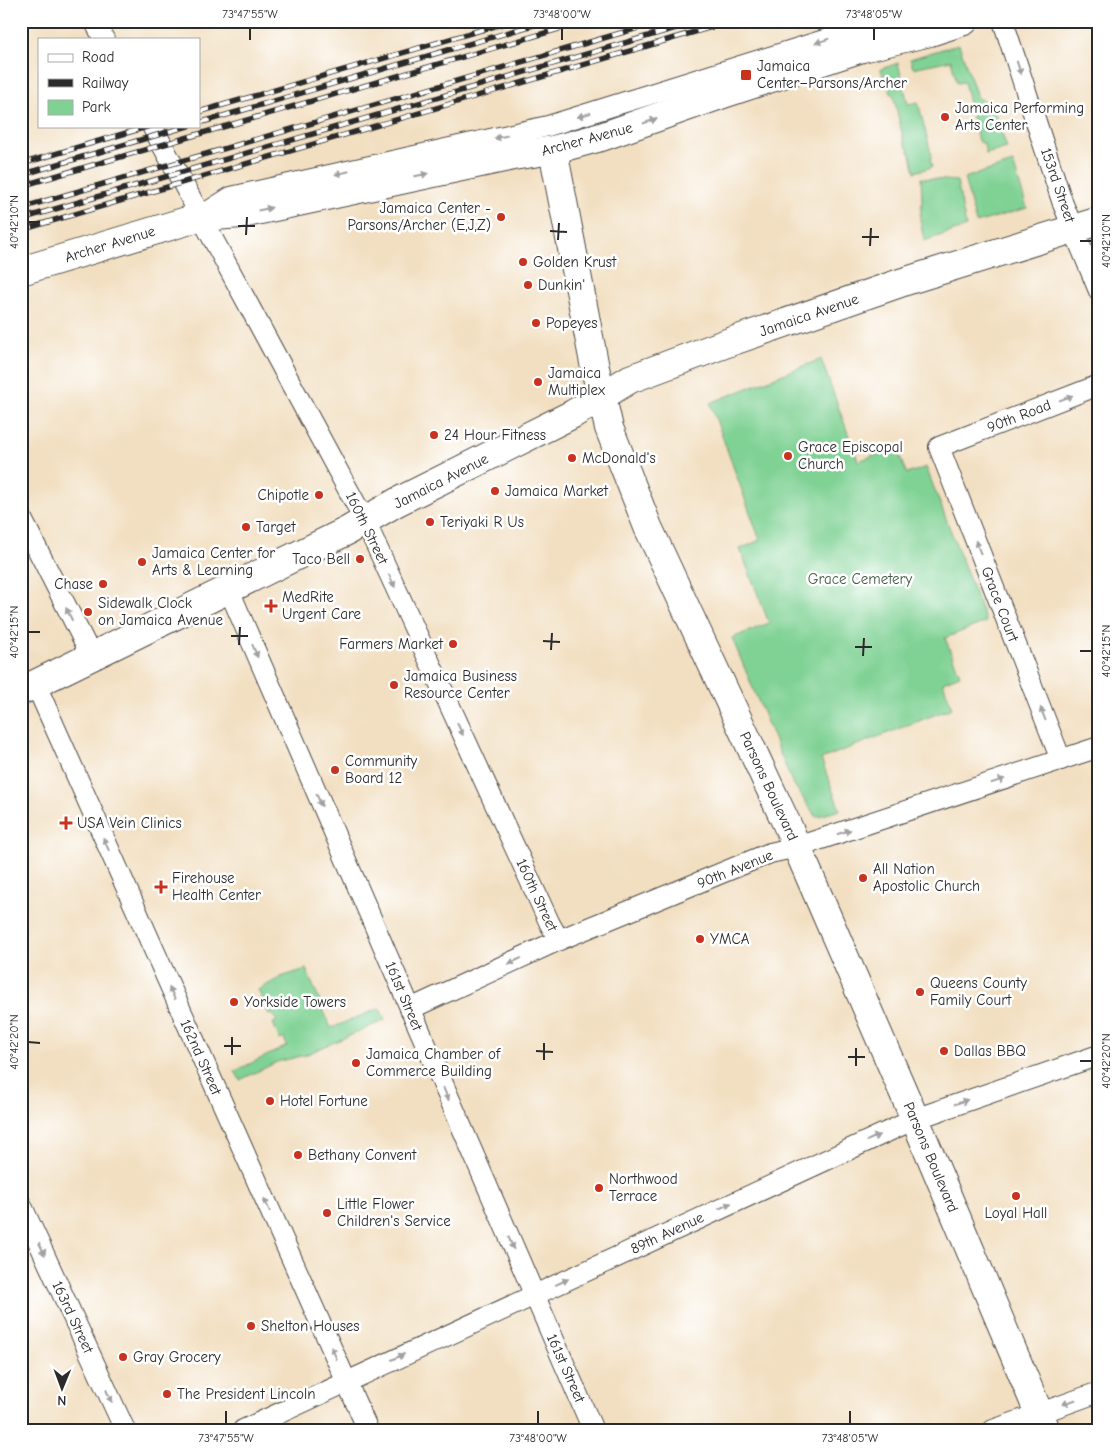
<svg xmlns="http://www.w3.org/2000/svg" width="1120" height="1451" viewBox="0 0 1120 1451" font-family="'Comic Neue',sans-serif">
<rect width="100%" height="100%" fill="#fff"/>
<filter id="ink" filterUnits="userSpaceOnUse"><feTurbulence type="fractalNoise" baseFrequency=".02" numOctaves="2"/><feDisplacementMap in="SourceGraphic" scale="10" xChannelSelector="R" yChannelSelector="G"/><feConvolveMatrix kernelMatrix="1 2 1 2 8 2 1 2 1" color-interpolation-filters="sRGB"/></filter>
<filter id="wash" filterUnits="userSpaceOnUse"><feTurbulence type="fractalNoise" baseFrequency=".0096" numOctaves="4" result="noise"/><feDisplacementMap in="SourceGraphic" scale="20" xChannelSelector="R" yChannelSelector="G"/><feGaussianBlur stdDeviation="1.12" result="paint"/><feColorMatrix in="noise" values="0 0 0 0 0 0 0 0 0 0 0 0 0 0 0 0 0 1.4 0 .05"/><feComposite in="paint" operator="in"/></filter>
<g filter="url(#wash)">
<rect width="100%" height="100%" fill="#f2dfc1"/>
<!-- green -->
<g fill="#80d294" stroke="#567e60">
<polygon points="959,44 977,97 992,105 1007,148 986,154 984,144 978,141 964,82 957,83 951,60 913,68 910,59"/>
<polygon points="898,63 908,104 918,102 932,157 930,158 932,167 915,172 911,155 904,142 893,94 891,94 886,77 883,77 881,69"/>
<polygon points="1013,163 1027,208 976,223 964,178"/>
<polygon points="921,178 957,181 966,227 924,241 920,219 922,200"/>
<polygon points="821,359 858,461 896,448 907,474 926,467 986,622 945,638 960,675 943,682 952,708 821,759 840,810 816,817 792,782 732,638 769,623 740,549 760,540 710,403"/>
<polygon points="306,969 331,1028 380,1008 385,1020 305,1055 277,1062 240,1080 235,1071 287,1046 284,1038 280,1040 273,1023 277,1021 273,1014 269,1015 258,990 281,977"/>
</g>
</g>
<g filter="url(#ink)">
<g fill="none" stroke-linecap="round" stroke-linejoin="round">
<!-- street casing -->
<g stroke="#494642" stroke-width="22">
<g id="street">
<polyline points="94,21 104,39"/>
<polyline points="1003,21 1063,204 1099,291"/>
<polyline points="152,126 365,521 550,924 559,940"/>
<polyline points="201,216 231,197 548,126 885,21"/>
<polyline points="21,517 92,657"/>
<polyline points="229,590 593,1430"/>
<polyline points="36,685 368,1430"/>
<polyline points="1061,760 939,447 1099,385"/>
<polyline points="410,1009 559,940 770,853 797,847 1099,747"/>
<polyline points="21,1204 125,1430"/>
<polyline points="243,1430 915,1119 1099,1055"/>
<polyline points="993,1430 1099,1392"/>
</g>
</g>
<!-- secondary casing -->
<g stroke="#494642" stroke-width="30">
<g id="secondary">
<polyline points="553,150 595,368 609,428 648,527 790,831 915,1119 1046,1430"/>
<polyline points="21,271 200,217 242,214 513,156 553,150 601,137 726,93 862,48 930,32 964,21"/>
<polyline points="21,691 347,531 397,502 573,414 630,379 727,343 903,282 1099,221"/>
</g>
</g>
<!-- street -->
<use href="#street" stroke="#fff" stroke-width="20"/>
<!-- secondary -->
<use href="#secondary" stroke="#fff" stroke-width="28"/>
<!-- rail casing -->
<g stroke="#2b2b2b" stroke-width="5.5">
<g id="rail">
<polyline points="199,112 512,21"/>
<polyline points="199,123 547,21"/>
<polyline points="21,164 150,126"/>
<polyline points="21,175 188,126"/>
<polyline points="21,186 586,21"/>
<polyline points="21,208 662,21"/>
<polyline points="21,219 700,21"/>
<polyline points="21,230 732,21"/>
</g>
</g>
<!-- rail -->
<use href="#rail" stroke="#fff" stroke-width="4" stroke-dasharray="11" stroke-linecap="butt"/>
</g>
<!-- one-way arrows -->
<defs><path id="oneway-solid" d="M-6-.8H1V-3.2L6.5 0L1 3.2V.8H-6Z" transform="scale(1.25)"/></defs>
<g fill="#a0a0a0">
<use href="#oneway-solid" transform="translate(822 41) rotate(163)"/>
<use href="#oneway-solid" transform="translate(1019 68) rotate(72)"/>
<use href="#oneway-solid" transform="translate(584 115) rotate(163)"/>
<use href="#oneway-solid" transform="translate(650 121) rotate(-19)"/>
<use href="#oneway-solid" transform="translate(501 137) rotate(167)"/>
<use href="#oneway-solid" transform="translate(342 173) rotate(167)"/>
<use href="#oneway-solid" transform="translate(421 175) rotate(-12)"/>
<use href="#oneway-solid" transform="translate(265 209) rotate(-12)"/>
<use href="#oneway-solid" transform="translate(1066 398) rotate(-21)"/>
<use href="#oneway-solid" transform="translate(978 547) rotate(-111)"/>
<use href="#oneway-solid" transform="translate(392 581) rotate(65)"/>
<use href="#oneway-solid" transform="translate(69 614) rotate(-116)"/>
<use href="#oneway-solid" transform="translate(255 651) rotate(67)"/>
<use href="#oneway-solid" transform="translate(1043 714) rotate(-111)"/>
<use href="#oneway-solid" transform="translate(460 729) rotate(65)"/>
<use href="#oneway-solid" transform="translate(998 781) rotate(-18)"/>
<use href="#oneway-solid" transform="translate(319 800) rotate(67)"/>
<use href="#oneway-solid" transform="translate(844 832) rotate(-18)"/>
<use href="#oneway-solid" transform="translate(106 844) rotate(-114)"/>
<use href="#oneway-solid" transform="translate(515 961) rotate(155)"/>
<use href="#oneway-solid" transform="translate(172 993) rotate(-114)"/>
<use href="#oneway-solid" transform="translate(446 1094) rotate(67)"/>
<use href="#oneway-solid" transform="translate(961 1102) rotate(-19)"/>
<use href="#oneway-solid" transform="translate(873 1138) rotate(-25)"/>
<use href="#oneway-solid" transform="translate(267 1205) rotate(-114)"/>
<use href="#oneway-solid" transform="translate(725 1206) rotate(-25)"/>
<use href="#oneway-solid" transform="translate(511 1243) rotate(67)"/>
<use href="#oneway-solid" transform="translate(42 1249) rotate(65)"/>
<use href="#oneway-solid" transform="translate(562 1282) rotate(-25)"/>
<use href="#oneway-solid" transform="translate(334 1353) rotate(-114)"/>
<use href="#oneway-solid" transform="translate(398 1357) rotate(-25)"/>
<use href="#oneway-solid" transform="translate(109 1396) rotate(65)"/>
<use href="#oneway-solid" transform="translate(1069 1402) rotate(161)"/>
</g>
</g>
<!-- ticks -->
<path fill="none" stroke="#2b2b2b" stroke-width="2" d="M250,40v-12M562,40v-12M874,40v-12M28,222h12M238,226h17M550,231l17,1M246,235l1,-18M862,237h17M558,240l1,-17M1080,241h12M870,246l1,-18M28,632h12M231,636h17M543,641l17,1M239,645l1,-18M855,647h17M551,650l1,-17M1080,651h12M863,656l1,-18M28,1042l12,1M224,1046h17M536,1051l17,1M232,1055v-18M848,1057h17M544,1060v-17M1080,1061h12M856,1066v-18M226,1424v-13M538,1424v-13M850,1424v-13"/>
<!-- markers -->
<g fill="#c8321e" stroke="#fff" stroke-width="2">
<rect x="740" y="69" width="12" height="12" rx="2.5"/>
<circle cx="945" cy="117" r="5"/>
<circle cx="501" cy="217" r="5"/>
<circle cx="523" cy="262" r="5"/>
<circle cx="528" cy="285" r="5"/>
<circle cx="536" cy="323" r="5"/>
<circle cx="538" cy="382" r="5"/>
<circle cx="434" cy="435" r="5"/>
<circle cx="788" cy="456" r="5"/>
<circle cx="572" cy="458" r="5"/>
<circle cx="495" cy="491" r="5"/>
<circle cx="319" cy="495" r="5"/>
<circle cx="430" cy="522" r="5"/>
<circle cx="246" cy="527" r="5"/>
<circle cx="360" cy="559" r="5"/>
<circle cx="142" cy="562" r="5"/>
<circle cx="103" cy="584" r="5"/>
<path d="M268.5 598.5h5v5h5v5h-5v5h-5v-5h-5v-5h5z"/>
<circle cx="88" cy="612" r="5"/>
<circle cx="453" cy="644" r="5"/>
<circle cx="394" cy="685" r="5"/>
<circle cx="335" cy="770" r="5"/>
<path d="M63.5 815.5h5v5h5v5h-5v5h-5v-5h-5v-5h5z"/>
<circle cx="863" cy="878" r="5"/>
<path d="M158.5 879.5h5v5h5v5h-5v5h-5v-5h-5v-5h5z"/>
<circle cx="700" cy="939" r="5"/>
<circle cx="920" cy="992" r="5"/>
<circle cx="234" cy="1002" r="5"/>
<circle cx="944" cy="1051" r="5"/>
<circle cx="356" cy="1063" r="5"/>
<circle cx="270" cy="1101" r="5"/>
<circle cx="298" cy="1155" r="5"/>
<circle cx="599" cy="1188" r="5"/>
<circle cx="1016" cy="1196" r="5"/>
<circle cx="327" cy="1213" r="5"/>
<circle cx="251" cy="1326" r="5"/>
<circle cx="123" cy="1357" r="5"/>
<circle cx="167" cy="1394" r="5"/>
</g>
<g text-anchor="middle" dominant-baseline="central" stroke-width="5" stroke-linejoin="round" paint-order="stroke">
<!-- poi labels -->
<g font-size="15" fill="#2b2b2b" stroke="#fff" text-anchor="start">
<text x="757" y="66">Jamaica<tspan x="757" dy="17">Center–Parsons/Archer</tspan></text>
<text x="955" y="108">Jamaica Performing<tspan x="955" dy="17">Arts Center</tspan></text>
<text x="491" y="208" text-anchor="end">Jamaica Center -<tspan x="491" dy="17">Parsons/Archer (E,J,Z)</tspan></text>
<text x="533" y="262">Golden Krust</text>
<text x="538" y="285">Dunkin'</text>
<text x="546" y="323">Popeyes</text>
<text x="548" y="373">Jamaica<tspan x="548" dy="17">Multiplex</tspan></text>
<text x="444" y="435">24 Hour Fitness</text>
<text x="798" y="447">Grace Episcopal<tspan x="798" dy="17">Church</tspan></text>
<text x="582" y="458">McDonald's</text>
<text x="505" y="491">Jamaica Market</text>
<text x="309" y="495" text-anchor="end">Chipotle</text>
<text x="440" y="522">Teriyaki R Us</text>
<text x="256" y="527">Target</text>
<text x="152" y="553">Jamaica Center for<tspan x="152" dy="17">Arts &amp; Learning</tspan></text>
<text x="350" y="559" text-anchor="end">Taco Bell</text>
<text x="93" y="584" text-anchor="end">Chase</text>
<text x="282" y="597">MedRite<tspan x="282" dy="17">Urgent Care</tspan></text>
<text x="98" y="603">Sidewalk Clock<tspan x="98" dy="17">on Jamaica Avenue</tspan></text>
<text x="443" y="644" text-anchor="end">Farmers Market</text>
<text x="404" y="676">Jamaica Business<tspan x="404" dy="17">Resource Center</tspan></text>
<text x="345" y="761">Community<tspan x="345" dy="17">Board 12</tspan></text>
<text x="77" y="823">USA Vein Clinics</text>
<text x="873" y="869">All Nation<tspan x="873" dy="17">Apostolic Church</tspan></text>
<text x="172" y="878">Firehouse<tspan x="172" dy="17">Health Center</tspan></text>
<text x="710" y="939">YMCA</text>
<text x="930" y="983">Queens County<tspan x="930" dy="17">Family Court</tspan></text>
<text x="244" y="1002">Yorkside Towers</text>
<text x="954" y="1051">Dallas BBQ</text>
<text x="366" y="1054">Jamaica Chamber of<tspan x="366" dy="17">Commerce Building</tspan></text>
<text x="280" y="1101">Hotel Fortune</text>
<text x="308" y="1155">Bethany Convent</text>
<text x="609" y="1179">Northwood<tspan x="609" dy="17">Terrace</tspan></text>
<text x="337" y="1204">Little Flower<tspan x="337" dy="17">Children's Service</tspan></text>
<text x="1016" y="1213" text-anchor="middle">Loyal Hall</text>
<text x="261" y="1326">Shelton Houses</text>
<text x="133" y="1357">Gray Grocery</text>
<text x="177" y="1394">The President Lincoln</text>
</g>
<!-- street labels -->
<g font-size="15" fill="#2b2b2b" stroke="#fff">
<text transform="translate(587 139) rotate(-15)">Archer Avenue</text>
<text transform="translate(1058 185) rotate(71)">153rd Street</text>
<text transform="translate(110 244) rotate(-17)">Archer Avenue</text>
<text transform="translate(809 315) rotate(-19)">Jamaica Avenue</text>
<text transform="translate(1019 416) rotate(-21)">90th Road</text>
<text transform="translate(441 481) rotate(-27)">Jamaica Avenue</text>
<text transform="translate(367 528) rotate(64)">160th Street</text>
<text transform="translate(1000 604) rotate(69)">Grace Court</text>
<text transform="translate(769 786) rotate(65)">Parsons Boulevard</text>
<text transform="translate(735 869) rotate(-22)">90th Avenue</text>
<text transform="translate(537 895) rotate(65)">160th Street</text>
<text transform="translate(404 996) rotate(67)">161st Street</text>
<text transform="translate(201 1057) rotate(66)">162nd Street</text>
<text transform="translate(931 1157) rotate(67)">Parsons Boulevard</text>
<text transform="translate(667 1233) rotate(-25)">89th Avenue</text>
<text transform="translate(73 1317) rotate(65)">163rd Street</text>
<text transform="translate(566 1368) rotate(66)">161st Street</text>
</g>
<!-- park labels -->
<g font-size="15" fill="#445d4a" stroke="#fff">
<text x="860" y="579">Grace Cemetery</text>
</g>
</g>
<!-- margin -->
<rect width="1120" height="1451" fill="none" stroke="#fff" stroke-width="55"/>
<!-- legend -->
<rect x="38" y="38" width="162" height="90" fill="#ffffff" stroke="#aaaaaa"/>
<rect x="48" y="54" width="25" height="8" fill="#ffffff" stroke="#aaaaaa"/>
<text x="82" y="62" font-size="15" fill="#2b2b2b">Road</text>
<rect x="48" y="79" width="25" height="8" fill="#2b2b2b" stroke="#aaaaaa"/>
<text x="82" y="88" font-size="15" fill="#2b2b2b">Railway</text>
<rect x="48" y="100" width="25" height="15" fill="#80d294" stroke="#aaaaaa"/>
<text x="82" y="112" font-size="15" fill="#2b2b2b">Park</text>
<!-- north arrow -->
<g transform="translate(62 1388) rotate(181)" stroke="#ffffff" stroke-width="4" paint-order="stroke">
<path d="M0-4L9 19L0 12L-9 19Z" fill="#2b2b2b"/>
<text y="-8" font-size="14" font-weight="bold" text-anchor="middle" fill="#2b2b2b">N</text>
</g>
<rect x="28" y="28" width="1064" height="1396" fill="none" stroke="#2b2b2b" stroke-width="2"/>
<g font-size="12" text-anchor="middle" fill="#2b2b2b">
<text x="250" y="18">73°47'55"W</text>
<text x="562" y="18">73°48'00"W</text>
<text x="874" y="18">73°48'05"W</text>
<text transform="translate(14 222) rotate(-90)" y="4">40°42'10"N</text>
<text transform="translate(1106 241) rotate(-90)" y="4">40°42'10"N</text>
<text transform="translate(14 632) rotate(-90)" y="4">40°42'15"N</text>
<text transform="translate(1106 651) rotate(-90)" y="4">40°42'15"N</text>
<text transform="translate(14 1042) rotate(-90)" y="4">40°42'20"N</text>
<text transform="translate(1106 1061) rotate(-90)" y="4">40°42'20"N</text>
<text x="226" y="1442">73°47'55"W</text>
<text x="538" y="1442">73°48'00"W</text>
<text x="850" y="1442">73°48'05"W</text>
</g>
</svg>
